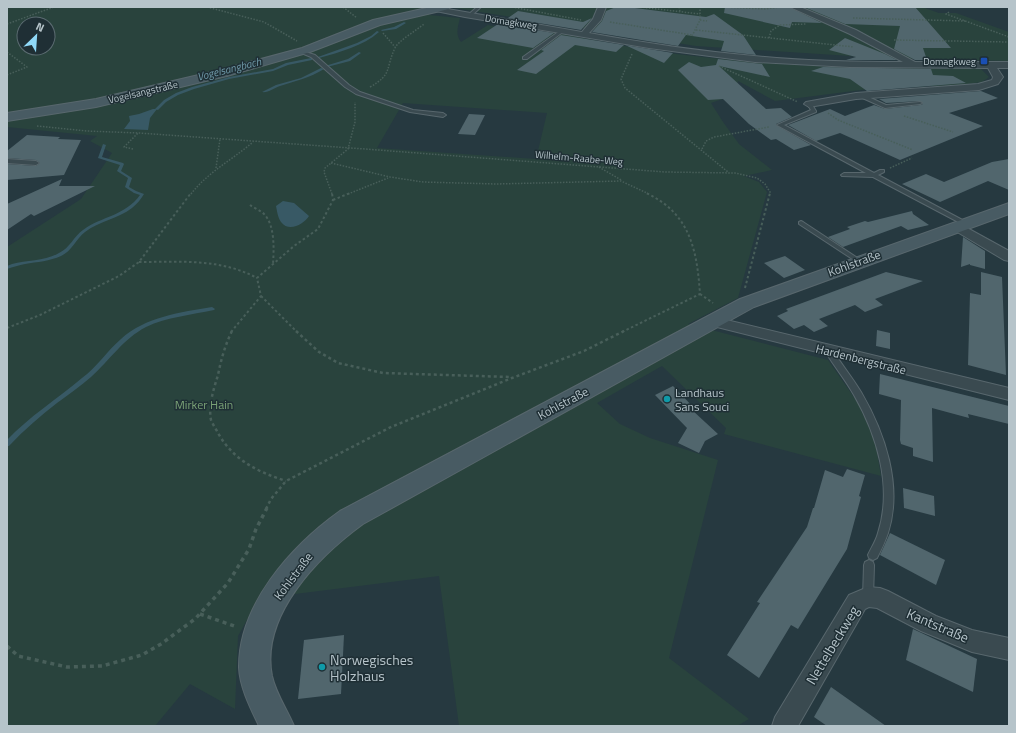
<svg xmlns="http://www.w3.org/2000/svg" width="1016" height="733" viewBox="0 0 1016 733" font-family="'Titillium Web',sans-serif">
<rect width="100%" height="100%" fill="#263940"/>
<!-- green -->
<g fill="#29433d" fill-rule="evenodd">
<path d="M7,7h433l-11,8 31,3c-2,8 -5,17 1,24l27,-17 58,11 5,-4c44,8 89,18 134,23 98,12 197,15 295,13l9,9 -7,5 -22,3 -83,3 -102,13 -37,-20 -4,14 -23,8 12,19 16,22 33,26 -28,6 15,6 8,10 -29,106 -50,26 140,36 30,43 17,38 6,35 -157,-42 2,-6 -64,-62 -65,37 23,21 30,14 68,22 -49,198 80,61 -12,7h-278l-20,-150 -144,18 -15,-2 -18,1 -24,43 -3,73 -45,-25 -35,42h-148v-479l74,-48 31,-46 -22,-12 7,-5 -90,-9zM24,24h24v24h-24zM403,103l144,10 -11,46 -159,-11z"/>
<polygon points="456,7 922,7 939,13 956,13 1009,32 1009,61 881,58 696,46 455,8"/>
</g>
<!-- water -->
<g fill="#385965">
<polygon points="153,109 157,109 150,118 148,130 124,129 130,121 129,116 139,114"/>
<path d="M283,201l11,2 15,13c-5,8 -20,17 -28,6 -3,-4 -4,-11 -5,-16z"/>
</g>
<g fill="none" stroke-linecap="round" stroke-linejoin="round">
<!-- stream -->
<g fill="#385965" fill-rule="evenodd">
<polygon points="404,22 406,23 396,29 382,31 381,30 394,27"/>
<path d="M377,31l2,1c-16,14 -39,20 -60,26l-1,-1 39,-14 14,-7z"/>
<polygon points="359,52 361,53 350,61 327,67 325,66 348,59"/>
<polygon points="311,58 312,58 312,60 288,65 273,71 229,79 194,89 178,95 166,102 158,110 155,109 164,100 176,93 192,87 229,77 273,69 286,63"/>
<path d="M321,68l3,1c-14,9 -29,12 -44,17 -6,2 -12,7 -18,6l14,-7 25,-7z"/>
<path d="M103,144l3,1 -4,12 21,6 1,1 -3,7 11,7 -3,9 7,4 8,3c-3,5 -7,10 -12,14 -14,11 -33,13 -47,24 -9,7 -13,19 -24,24 -11,5 -24,6 -36,8 -6,1 -12,3 -18,5v-3l5,-2c15,-4 33,-3 47,-11 11,-5 15,-17 24,-23 19,-14 42,-14 57,-35l-6,-2 -9,-6 3,-9 -11,-7 3,-6 -22,-7z"/>
<path d="M212,307l3,2 -1,1c-23,5 -47,7 -68,17 -23,12 -36,33 -55,50 -10,9 -22,17 -34,26 -17,13 -33,27 -48,43h-2v-6c23,-24 50,-41 75,-62 15,-11 25,-27 39,-39 24,-22 60,-27 91,-32z"/>
</g>
</g>
<!-- building -->
<g fill="#51666d">
<polygon points="616,7 627,7 706,17 714,14 743,35 756,55 721,51 724,41 686,35 678,46 592,32 602,21 606,11"/>
<polygon points="725,7 789,7 822,23 792,22 790,28 724,13"/>
<polygon points="804,7 915,7 951,48 923,48 927,60 915,60 894,49 900,26 845,24"/>
<polygon points="518,11 583,22 592,18 581,30 508,18"/>
<polygon points="498,24 554,33 533,48 477,38"/>
<polygon points="561,35 624,45 616,52 575,45 536,74 517,70 544,51 541,50"/>
<polygon points="845,38 885,54 897,60 846,60 856,57 829,50"/>
<polygon points="625,45 673,53 664,63"/>
<polygon points="718,59 762,64 770,77 719,66 766,109 781,108 792,117 776,124 776,125 811,145 794,150 776,139 771,140 749,124 723,99 708,100 678,70 689,62 701,67 716,65"/>
<polygon points="823,67 931,69 933,75 953,76 966,83 867,91 850,79 811,71"/>
<polygon points="981,91 998,98 949,113 983,126 900,160 840,133 816,141 788,125 830,109 845,116 874,105 885,109 920,105 923,104 920,101 886,103 879,99"/>
<polygon points="469,114 485,115 475,135 458,134"/>
<polygon points="27,135 60,137 58,139 81,140 64,175 7,180 7,164 36,166 40,163 36,160 7,158 7,151"/>
<polygon points="1009,159 1009,190 988,181 940,202 902,184 926,174 944,182 992,162"/>
<polygon points="62,179 59,186 95,186 34,216 31,214 7,230 7,204"/>
<polygon points="912,211 913,214 929,225 908,230 901,226 843,247 828,237 850,229 847,227 865,221 868,222"/>
<polygon points="963,237 985,251 985,269 970,265 970,264 961,267"/>
<polygon points="785,256 805,270 784,278 764,263"/>
<polygon points="886,272 923,281 875,299 883,305 865,312 855,305 819,319 828,326 814,332 804,325 794,329 777,316 788,311 786,309"/>
<polygon points="981,272 1002,277 1006,375 968,365 970,293 981,295"/>
<polygon points="877,330 890,333 890,349 876,346"/>
<polygon points="880,374 1009,406 1009,424 968,414 969,418 932,408 933,462 913,456 913,448 901,444 900,440 901,400 879,394"/>
<polygon points="673,386 695,409 692,410 718,434 705,441 699,453 678,443 687,428 655,395"/>
<polygon points="847,469 865,475 859,496 861,497 847,549 798,629 791,625 759,678 727,655 760,603 757,602 807,527 813,508 814,508 825,470 843,477"/>
<polygon points="903,488 934,496 935,516 904,508"/>
<polygon points="890,533 945,560 936,585 880,555"/>
<polygon points="913,629 977,659 973,692 906,660"/>
<polygon points="344,635 341,694 298,699 304,640"/>
<polygon points="831,687 886,726 827,726 814,717"/>
</g>
<g fill="none" stroke-linecap="round" stroke-linejoin="round">
<!-- lane casing -->
<g stroke="#58676d" stroke-width="2">
<g id="lane">
<polygon points="477,7 481,7 470,17 468,17 468,15"/>
<polygon points="561,30 564,31 527,59 523,59 523,57"/>
<polygon points="299,50 315,55 349,85 360,92 413,110 443,113 446,115 443,117 410,112 356,94 345,87 311,57 299,52"/>
<polygon points="858,94 862,94 886,105 920,102 922,103 920,104 885,108 858,96"/>
<polygon points="807,103 811,103 816,111 816,112 784,125 874,173 880,170 884,170 884,172 878,175 968,223 968,225 964,225 873,177 842,176 841,175 844,173 866,173 777,125 811,110 807,104"/>
<polygon points="7,159 36,161 39,163 36,165 7,163"/>
<polygon points="801,221 803,222 862,261 859,263 857,262 799,224 799,222"/>
<path d="M829,348l3,1c9,15 20,28 29,43 24,41 42,94 27,141 -3,9 -7,17 -11,25l-4,2 -4,-2 -1,-3c3,-7 8,-14 10,-22 15,-46 -1,-98 -24,-138 -9,-16 -20,-29 -29,-44z"/>
<polygon points="869,560 873,562 874,565 873,597 872,601 868,602 864,601 863,597 864,565 865,562"/>
</g>
</g>
<!-- street casing -->
<g stroke="#58676d" stroke-width="2">
<g id="street">
<path d="M436,7l146,25 11,-13 5,-12h8l-5,13 -12,13c55,10 110,18 165,23 50,5 99,6 149,6l-53,-28 -60,-27h10l56,23 59,32h94v6h-12l6,9 -5,7 -19,6 -123,9 -47,8 -5,-3 2,-2 50,-9 122,-9 14,-4 1,-3 -5,-9 -138,-1 -95,-5 -106,-14 -184,-31 -29,-6z"/>
<polygon points="958,223 1009,251 1009,261 1004,260 954,230 952,227 954,224"/>
<polygon points="714,317 1009,388 1009,400 709,325 707,322 709,319"/>
<polygon points="868,587 880,588 888,591 936,616 972,630 1009,638 1009,660 972,652 921,631 877,608 869,607 865,609 798,726 772,726 775,717 849,595"/>
</g>
</g>
<!-- secondary casing -->
<g stroke="#58676d" stroke-width="2">
<g id="secondary">
<polygon points="431,7 450,7 449,9 380,25 310,52 227,76 96,107 7,121 7,113 96,99 220,70 302,48 373,20"/>
<path d="M1009,203v11l-255,93 -391,217c-44,32 -103,91 -91,152 4,18 15,33 22,50h-35c-8,-17 -19,-38 -20,-58 -1,-63 52,-122 101,-157l400,-212z"/>
</g>
</g>
<!-- path-far3 -->
<g stroke="#485f5a" stroke-width="1.5" stroke-dasharray="1.5 1.5" stroke-linecap="butt">
<polyline points="207,7 264,22 297,41"/>
<polyline points="343,7 357,18"/>
<polyline points="512,7 581,20"/>
<polyline points="640,7 700,14"/>
<polyline points="679,7 680,12"/>
<polyline points="722,7 765,9 780,7"/>
<polyline points="949,12 946,14 1009,37"/>
<polyline points="853,18 965,21"/>
<polyline points="700,20 707,21"/>
<polyline points="610,22 692,35"/>
<polyline points="7,24 54,7"/>
<polyline points="696,30 854,47"/>
<polyline points="383,33 395,47"/>
<polyline points="692,36 700,20 700,7"/>
<polyline points="769,38 771,31 780,25 806,24"/>
<polyline points="894,40 1009,42"/>
<polyline points="7,52 27,67 7,75"/>
<polyline points="632,54 621,79 625,88 728,172"/>
<polyline points="719,66 798,102"/>
<path d="M370,87c23,-13 15,-18 25,-39 3,-7 22,-18 29,-24"/>
<polyline points="828,113 838,120 913,150"/>
<polyline points="904,116 953,132"/>
<polyline points="37,126 87,131 139,133 365,149 665,172 735,173 757,178 765,184 770,192 769,194"/>
<polyline points="133,149 124,147 138,133"/>
<polyline points="702,149 706,141 714,137 769,127"/>
<polyline points="331,163 390,177 423,182 496,184 621,181 649,194"/>
<polyline points="599,167 621,180"/>
<polyline points="216,168 220,139"/>
<polyline points="890,168 912,158"/>
<path d="M191,194c17,-22 41,-34 62,-52"/>
<polyline points="332,194 324,172 325,168 348,149 355,122 355,102"/>
<polyline points="348,194 388,178"/>
</g>
<!-- path-far2 -->
<g stroke="#485f5a" stroke-width="2" stroke-dasharray="2.5 2.5" stroke-linecap="butt">
<polyline points="333,200 350,193"/>
<path d="M250,205c4,3 10,5 14,9 11,11 10,35 9,50"/>
<path d="M139,262c40,0 81,-4 118,16"/>
<polyline points="745,288 770,193"/>
<polyline points="700,294 713,303"/>
<polyline points="261,296 297,332"/>
<polyline points="7,328 40,315 119,276 139,262 191,193"/>
<polyline points="231,332 261,296 257,278 294,246 318,229 333,200 332,193"/>
<path d="M622,332l78,-38c-3,-44 -10,-81 -54,-101"/>
</g>
<!-- path-far1 -->
<g stroke="#485f5a" stroke-width="2.5" stroke-dasharray="3 3" stroke-linecap="butt">
<path d="M232,331c-7,14 -11,29 -14,44 -4,13 -10,31 -7,45 2,5 5,9 7,13 15,27 40,39 68,48"/>
<polyline points="296,331 319,352 338,363 383,373 510,377"/>
<polyline points="266,509 271,499 286,481 391,427 512,378 584,351 624,331"/>
</g>
<!-- path -->
<g stroke="#485f5a" stroke-width="3.5" stroke-dasharray="4 4" stroke-linecap="butt">
<polyline points="200,614 237,627"/>
<polyline points="7,646 18,656 67,667 102,666 142,655 161,644 195,619 228,583 249,549 256,529 267,508"/>
</g>
<!-- lane -->
<use href="#lane" fill="#3a4a50" fill-rule="evenodd"/>
<!-- street -->
<use href="#street" fill="#3a4a50" fill-rule="evenodd"/>
<!-- secondary -->
<use href="#secondary" fill="#485b63" fill-rule="evenodd"/>
</g>
<!-- markers -->
<rect fill="#1a4fb4" stroke="#1f2f35" stroke-width="1.5" x="980" y="57" width="8" height="8" rx="2"/>
<g fill="#0f9aa8" stroke="#1f2f35" stroke-width="1.5">
<circle cx="667" cy="399" r="4"/>
<circle cx="322" cy="667" r="4"/>
</g>
<g text-anchor="middle" dominant-baseline="central" stroke-width="3" stroke-linejoin="round" paint-order="stroke">
<!-- far-street labels -->
<g font-size="10" fill="#b6c4ca" stroke="#1f2f35">
<text transform="translate(511 22) rotate(9)">Domagkweg</text>
<text transform="translate(143 92) rotate(-13)">Vogelsangstraße</text>
<text transform="translate(579 158) rotate(5)">Wilhelm-Raabe-Weg</text>
</g>
<!-- far-poi labels -->
<g font-size="10" fill="#b6c4ca" stroke="#1f2f35" text-anchor="end">
<text x="976" y="61">Domagkweg</text>
</g>
<!-- far-water labels -->
<g font-size="11" font-style="italic" fill="#709aa9" stroke="#1f2f35">
<text transform="translate(229 69) rotate(-14)">Vogelsangbach</text>
</g>
<!-- street labels -->
<g font-size="12" fill="#b6c4ca" stroke="#1f2f35">
<text transform="translate(854 263) rotate(-20)">Kohlstraße</text>
<text transform="translate(861 359) rotate(14)">Hardenbergstraße</text>
<text transform="translate(563 403) rotate(-28)">Kohlstraße</text>
<text transform="translate(293 576) rotate(-53)">Kohlstraße</text>
</g>
<!-- poi labels -->
<g font-size="12" fill="#b6c4ca" stroke="#1f2f35" text-anchor="start">
<text x="675" y="392">Landhaus<tspan x="675" dy="14">Sans Souci</tspan></text>
</g>
<!-- park labels -->
<g font-size="12" fill="#79a075" stroke="#1f2f35">
<text x="204" y="404">Mirker Hain</text>
</g>
<!-- near-street labels -->
<g font-size="14" fill="#b6c4ca" stroke="#1f2f35">
<text transform="translate(938 625) rotate(23)">Kantstraße</text>
<text transform="translate(832 645) rotate(-59)">Nettelbeckweg</text>
</g>
<!-- near-poi labels -->
<g font-size="14" fill="#b6c4ca" stroke="#1f2f35" text-anchor="start">
<text x="330" y="659">Norwegisches<tspan x="330" dy="16">Holzhaus</tspan></text>
</g>
</g>
<!-- border -->
<rect width="1016" height="733" fill="none" stroke="#b6c4ca" stroke-width="16"/>
<!-- north arrow -->
<g transform="translate(36 36) rotate(25)"><circle r="19" fill="#1f2f35" stroke="#5b6b71"/>
<path d="M0-3L7 15L0 10L-7 15Z" fill="#8fd8f7"/>
<text y="-6" font-size="11" font-weight="bold" text-anchor="middle" fill="#b6c4ca">N</text>
</g>
</svg>
